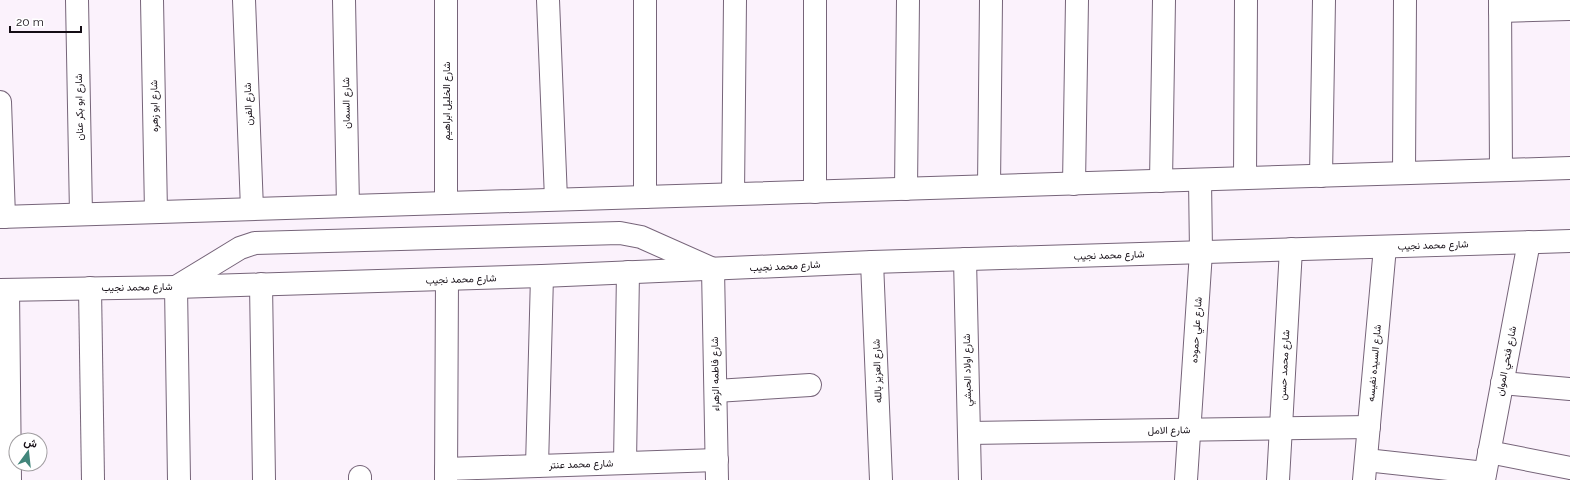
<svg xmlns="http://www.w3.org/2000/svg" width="1570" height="480" viewBox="0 0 1570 480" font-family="Raleway,Vazirmatn,sans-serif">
<rect width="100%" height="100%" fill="#fbf2fc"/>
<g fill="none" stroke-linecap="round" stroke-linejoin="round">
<!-- minor casing -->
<g stroke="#766479" stroke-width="24">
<g id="minor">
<polyline points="77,0 81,214"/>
<polyline points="152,0 156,212"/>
<polyline points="244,0 252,209"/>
<polyline points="344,0 348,206"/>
<polyline points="446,0 446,203"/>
<polyline points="548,0 556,199"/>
<polyline points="1500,0 1501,170"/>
<polyline points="1500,11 1569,9"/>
<polyline points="0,102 4,217"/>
<polyline points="1404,173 1405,0"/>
<polyline points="1321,176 1324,0"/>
<polyline points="1245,178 1246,0"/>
<polyline points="1161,181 1164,0"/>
<polyline points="1074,184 1077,0"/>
<polyline points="989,186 991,0"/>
<polyline points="906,189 908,0"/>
<polyline points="815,192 815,0"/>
<polyline points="733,194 735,0"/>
<polyline points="645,197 645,0"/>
<polyline points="0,217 1570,168"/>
<polyline points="965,259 970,480"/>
<polyline points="872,262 881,480"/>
<polyline points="261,284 264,480"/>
<polyline points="90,288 93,480"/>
<polyline points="0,290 176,287 542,276 872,262 1570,241"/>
<polyline points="8,290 10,480"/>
<polyline points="1502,383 1570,389"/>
<polyline points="716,391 810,385"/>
<polyline points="969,433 1369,427"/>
<polyline points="1489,452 1570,468"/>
<polyline points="1366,460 1485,473"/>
<polyline points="625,463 628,272"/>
<polyline points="537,466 542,276"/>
<polyline points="446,469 717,460"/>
<polyline points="179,480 176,287 240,248 255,243 620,233 641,237 713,269 717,480"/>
<polyline points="360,480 360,477"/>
<polyline points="446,480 447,279"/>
<polyline points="1186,480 1201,252 1200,180"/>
<polyline points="1278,480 1291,249"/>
<polyline points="1364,480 1385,247"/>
<polyline points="1484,480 1529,242"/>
</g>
</g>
<!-- minor -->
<use href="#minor" stroke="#fff" stroke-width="22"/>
</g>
<g text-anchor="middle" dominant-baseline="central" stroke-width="3" stroke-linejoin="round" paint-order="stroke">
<!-- street labels -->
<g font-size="10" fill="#140d15" stroke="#fff">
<text transform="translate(446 101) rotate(-90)">شارع الخليل ابراهيم</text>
<text transform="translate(346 103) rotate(-91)">شارع السمان</text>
<text transform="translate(248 104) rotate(-92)">شارع الفرن</text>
<text transform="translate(154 106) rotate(-91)">شارع ابو زهره</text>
<text transform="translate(79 107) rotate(-91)">شارع ابو بكر عنان</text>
<text transform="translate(1433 245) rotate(-2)">شارع محمد نجيب</text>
<text transform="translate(1109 255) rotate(-2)">شارع محمد نجيب</text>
<text transform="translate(785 266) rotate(-3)">شارع محمد نجيب</text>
<text transform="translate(461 279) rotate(-2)">شارع محمد نجيب</text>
<text transform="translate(137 287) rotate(-1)">شارع محمد نجيب</text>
<text transform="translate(1196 330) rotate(-86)">شارع علي حموده</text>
<text transform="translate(1506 361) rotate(-79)">شارع فتحي الموان</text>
<text transform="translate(1374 363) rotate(-85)">شارع السيده نفيسه</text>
<text transform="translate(1284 365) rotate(-87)">شارع محمد حسن</text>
<text transform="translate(967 370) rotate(-91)">شارع اولاد الحبشي</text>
<text transform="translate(877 371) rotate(-92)">شارع العزيز بالله</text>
<text transform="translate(715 374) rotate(-91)">شارع فاطمه الزهراء</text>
<text transform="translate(1169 430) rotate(-1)">شارع الامل</text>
<text transform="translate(581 464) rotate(-2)">شارع محمد عنتر</text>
</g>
</g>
<!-- north arrow -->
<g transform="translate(28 452) rotate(15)"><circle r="19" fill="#ffffff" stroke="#a19ea1"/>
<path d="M0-3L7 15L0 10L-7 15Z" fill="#42867b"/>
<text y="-6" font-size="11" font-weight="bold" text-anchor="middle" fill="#140d15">ش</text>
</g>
<!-- scale -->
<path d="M10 26v6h71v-6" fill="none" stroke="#140d15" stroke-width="2"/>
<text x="16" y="26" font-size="12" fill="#140d15" stroke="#ffffff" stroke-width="3" paint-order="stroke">20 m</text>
</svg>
